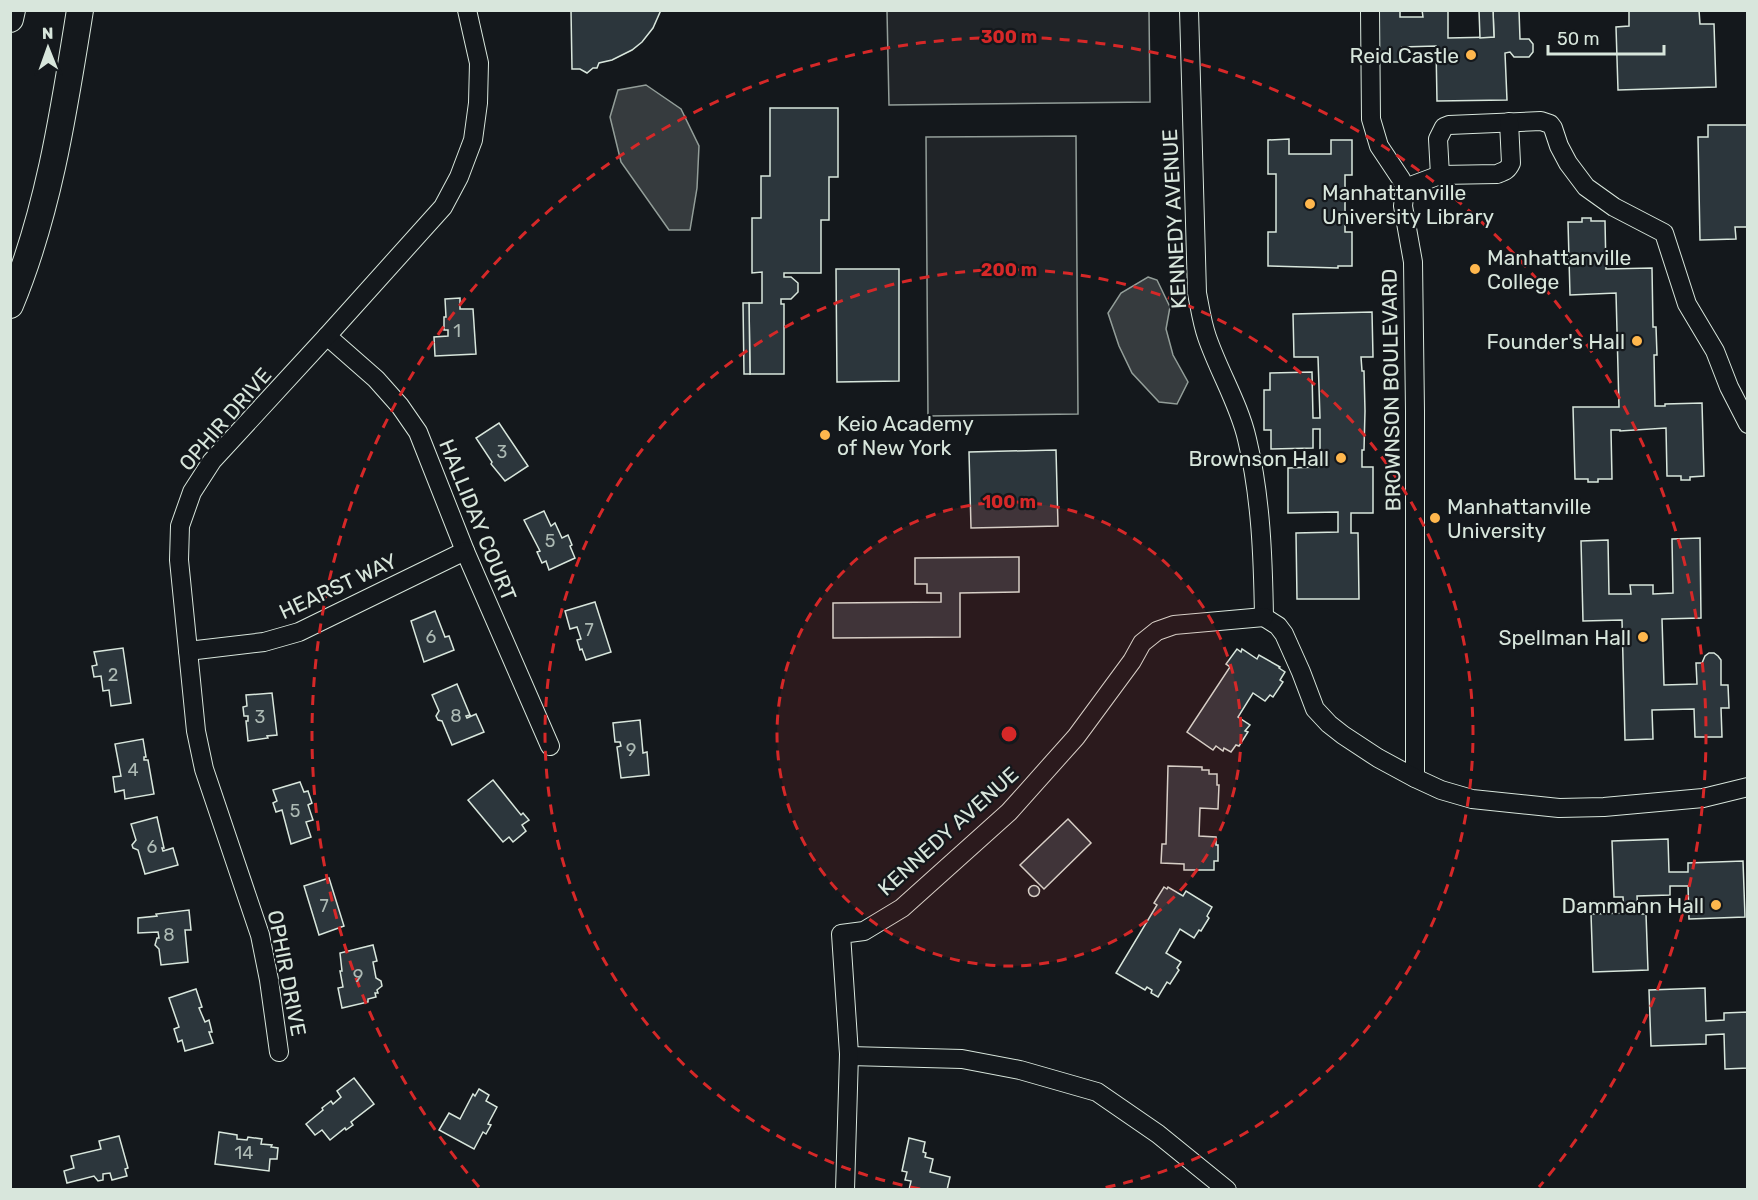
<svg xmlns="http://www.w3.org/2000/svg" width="1758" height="1200" viewBox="0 0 1758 1200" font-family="Rubik,sans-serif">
<rect width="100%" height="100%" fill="#14181c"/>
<!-- green -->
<g fill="#202428" stroke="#939e99" stroke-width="1.5">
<polygon points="887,11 1149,11 1150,102 889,105"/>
<polygon points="1076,136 1078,414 928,416 926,137"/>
</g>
<!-- water -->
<g fill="#363b3e" stroke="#939e99" stroke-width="1.5">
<polygon points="646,85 681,109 699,146 697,188 690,230 669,230 621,162 610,117 618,90"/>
<polygon points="1148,277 1157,280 1170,307 1166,329 1173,355 1188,382 1177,404 1159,402 1132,373 1119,346 1108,313 1121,293"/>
</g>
<!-- building -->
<g fill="#2c363c" stroke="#d8e6dc" stroke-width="1.5">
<polygon points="571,10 661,10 653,28 642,42 632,50 612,60 599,63 597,68 593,68 587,73 580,69 572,69"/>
<polygon points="1375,10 1400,10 1400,17 1423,17 1422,10 1448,10 1448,38 1494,37 1493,10 1519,10 1520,39 1529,39 1533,44 1533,52 1529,57 1514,57 1510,52 1505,53 1507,100 1437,101 1436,46 1402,47 1402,62 1376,62"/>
<polygon points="1479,10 1493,10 1494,37 1480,38"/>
<polygon points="1629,10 1699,10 1700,24 1714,24 1716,87 1618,90 1616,27 1629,26"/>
<polygon points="770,108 838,108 838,177 829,177 829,220 821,220 821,273 784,273 784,277 791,277 798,283 798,292 791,299 781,299 781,304 784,304 784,374 750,374 749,303 762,303 762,272 752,273 752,218 761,218 761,176 770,176"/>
<polygon points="1708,125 1748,125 1748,227 1735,227 1736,239 1700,240 1698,137 1708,137"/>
<polygon points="1289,139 1289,154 1331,154 1331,140 1352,140 1352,175 1345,175 1345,232 1352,232 1352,266 1338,266 1338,268 1268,266 1268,232 1276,232 1276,174 1268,174 1268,140"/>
<polygon points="1582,218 1591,218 1591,221 1605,221 1606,269 1652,268 1653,327 1656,327 1657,355 1654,355 1655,406 1665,406 1665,404 1702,403 1704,476 1690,477 1690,480 1681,480 1681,476 1667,476 1666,428 1620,431 1620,430 1611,430 1612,479 1598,479 1598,482 1588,482 1588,479 1575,479 1573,407 1619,407 1616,293 1570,295 1568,222 1582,222"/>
<polygon points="836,269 899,269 899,381 837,382"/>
<polygon points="460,298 460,309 473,309 476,354 435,356 434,337 448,336 448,330 444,330 444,317 446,317 445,299"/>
<polygon points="743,303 749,303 750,374 744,374"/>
<polygon points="1372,312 1373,357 1361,357 1362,371 1364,371 1365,411 1364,450 1362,450 1362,467 1373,467 1373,513 1351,513 1351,533 1358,533 1359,599 1297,599 1296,533 1338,532 1338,512 1288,513 1288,468 1320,467 1320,429 1313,429 1313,448 1271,449 1271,430 1264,430 1264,390 1270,390 1270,373 1312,372 1313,418 1320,418 1318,357 1294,357 1293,314"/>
<polygon points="499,423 528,466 505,481 491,464 492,462 476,438"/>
<polygon points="1056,450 1058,526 971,528 969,452"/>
<polygon points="544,511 551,526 555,523 562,538 568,535 572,545 570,546 575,558 549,570 546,561 542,563 537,552 540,551 524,520"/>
<polygon points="1700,538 1701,618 1662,619 1664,685 1697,684 1696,663 1702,663 1705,656 1709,653 1714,653 1718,656 1721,660 1721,685 1728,685 1729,708 1721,708 1722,737 1695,737 1694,709 1652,710 1653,739 1625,740 1622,620 1583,621 1581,541 1608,540 1609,594 1631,594 1630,585 1653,585 1653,594 1673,593 1672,539"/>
<polygon points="1019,557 1019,592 960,593 960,637 833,638 833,603 941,602 941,593 927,593 927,584 915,584 915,558"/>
<polygon points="595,602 611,652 586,660 582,649 580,650 577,640 581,639 577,627 570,629 565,611"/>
<polygon points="435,611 445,637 449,636 454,650 424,662 411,621"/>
<polygon points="123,648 131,703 111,706 109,690 103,691 101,676 94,677 92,666 97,665 94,652"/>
<polygon points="1237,649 1241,652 1242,649 1257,659 1259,655 1280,667 1279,668 1285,672 1280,680 1283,682 1273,697 1270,695 1265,701 1253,693 1238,717 1250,725 1245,731 1248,732 1239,746 1236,745 1231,752 1224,748 1223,751 1216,746 1213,750 1187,732 1230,667 1226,664"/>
<polygon points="457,684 470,715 466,716 467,718 476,714 484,732 452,745 442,721 438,720 436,716 439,711 432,695"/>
<polygon points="272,693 277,735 267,736 268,738 248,741 246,721 248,721 248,716 244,716 243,707 247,706 246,695"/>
<polygon points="640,720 643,753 647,752 649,775 621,778 617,747 621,746 620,742 615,742 613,723"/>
<polygon points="143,739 146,757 144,757 144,760 148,760 154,794 125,799 124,790 115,792 113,777 121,776 115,744"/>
<polygon points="1168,766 1202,767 1202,770 1209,770 1209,774 1217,774 1217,785 1219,785 1218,809 1200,808 1199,836 1216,837 1216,845 1218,845 1218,861 1214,861 1214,870 1184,870 1184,864 1161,863 1162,844 1166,844"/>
<polygon points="493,780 521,815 523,813 529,820 522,825 526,831 513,842 509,837 503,842 468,800"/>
<polygon points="300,782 304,792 308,791 312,803 308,805 313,820 306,822 311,837 291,844 282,810 276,812 273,803 277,801 273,790"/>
<polygon points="157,817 164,848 162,848 163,851 173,848 178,865 145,874 138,850 133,848 132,845 136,840 131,824"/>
<polygon points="1068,819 1091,843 1044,889 1020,865"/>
<polygon points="1668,839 1669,872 1688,872 1688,863 1743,861 1745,917 1689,919 1688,886 1670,886 1670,895 1637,896 1638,914 1646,914 1648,970 1593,972 1591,914 1624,913 1623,897 1614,897 1612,841"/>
<polygon points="329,878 344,926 319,935 304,886"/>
<circle cx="1034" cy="891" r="5.5"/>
<polygon points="1164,887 1167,889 1168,887 1183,896 1186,891 1212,907 1207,916 1209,918 1201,931 1199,930 1194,938 1180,929 1166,953 1181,962 1177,968 1179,970 1170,984 1167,982 1158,997 1151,993 1152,990 1147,987 1145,990 1116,973 1157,905 1154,903"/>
<polygon points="189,910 191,930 185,930 188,962 161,965 159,949 155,945 157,938 159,938 158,932 138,933 138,918 157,916 156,914"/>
<polygon points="373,945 377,961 373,962 376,978 381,981 382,986 377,990 378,993 375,993 376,997 368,999 368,1002 342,1008 338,988 343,987 340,971 342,971 340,953"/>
<polygon points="1705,988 1706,1021 1724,1020 1724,1013 1748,1012 1748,1068 1725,1069 1724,1034 1706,1035 1706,1044 1651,1046 1649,990"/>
<polygon points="196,989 202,1007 199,1008 205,1022 209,1020 212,1032 209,1032 213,1043 185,1051 182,1040 178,1042 174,1029 179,1027 169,998"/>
<polygon points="354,1078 374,1104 351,1122 353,1125 346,1130 345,1128 330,1140 322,1130 315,1135 306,1124 323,1110 322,1108 331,1101 333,1104 341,1097 337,1091"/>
<polygon points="479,1089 489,1095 486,1101 497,1107 488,1124 491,1125 486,1134 483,1132 474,1149 439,1130 449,1113 460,1119 473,1094 475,1096"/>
<polygon points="219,1132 237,1135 237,1139 247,1140 248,1137 262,1139 261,1144 272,1145 271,1147 278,1148 277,1159 270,1159 269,1171 215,1164"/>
<polygon points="119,1136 128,1168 125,1169 127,1176 112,1180 110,1173 103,1174 103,1180 98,1181 94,1176 67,1183 64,1171 74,1168 71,1156 101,1149 99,1141"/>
<polygon points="909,1138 925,1142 923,1152 926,1153 925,1157 933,1159 930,1172 950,1177 947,1190 909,1190 911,1181 905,1180 907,1172 902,1171"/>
</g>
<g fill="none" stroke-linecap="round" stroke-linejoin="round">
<!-- minor casing -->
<g stroke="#d8e6dc" stroke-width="20">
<g id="minor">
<path d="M1189,10l8,283c3,15 5,30 10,44 12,35 32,67 40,102 14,58 16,119 17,178"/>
<polyline points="1370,10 1371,119 1379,146 1401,179 1405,188 1403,206 1413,262 1415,411 1415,778"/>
<polyline points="1440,175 1438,139 1444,127 1449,125 1541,121 1550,124 1553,128 1559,146 1568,163 1586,187 1614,207 1664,233 1687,304 1715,351 1729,387 1748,424"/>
<path d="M1405,188l35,-13 57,-1c8,-3 11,-4 14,-11l-2,-41"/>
<polyline points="327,336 376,379 400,406 418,432 465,551 550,746"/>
<polyline points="1264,617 1278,626 1284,634 1301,672 1315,709 1329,724 1343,735 1378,758 1415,778 1441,790 1472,799 1559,808 1604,807 1703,798 1748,787"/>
<polyline points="188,651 264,642 299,632 465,551"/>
<polyline points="279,1052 269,980 260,935 204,769 196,731 179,560 180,526 192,492 212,461 327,336 443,207 459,177 473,140 478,103 479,63 467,10"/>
<polyline points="849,1056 962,1059 1020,1070 1097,1092 1158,1134 1227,1190"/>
<polyline points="845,1190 849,1054 841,934 864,931 902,908 1009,812 1076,737 1132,661 1142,643 1157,631 1174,625 1264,617"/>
</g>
</g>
<!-- highway casing -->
<g stroke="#d8e6dc" stroke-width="28">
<g id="highway">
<polyline points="10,19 12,10"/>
<path d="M10,305c39,-94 54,-195 70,-295"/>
</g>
</g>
<!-- minor -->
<use href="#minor" stroke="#14181c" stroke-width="18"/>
<!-- highway -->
<use href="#highway" stroke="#14181c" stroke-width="26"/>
</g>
<!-- distance rings -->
<circle cx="1009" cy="734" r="232" fill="#d62828" fill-opacity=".12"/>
<g fill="none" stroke="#d62828" stroke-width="3" stroke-dasharray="10 8">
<circle cx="1009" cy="734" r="232"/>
<path d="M920 1189A464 464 0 1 1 1098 1189"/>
<path d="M479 1187A697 697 0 1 1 1539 1187"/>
</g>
<!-- markers -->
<g fill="#ffb74d" stroke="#14181c" stroke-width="2">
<circle cx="1471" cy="55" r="6"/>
<circle cx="1310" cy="204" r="6"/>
<circle cx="1475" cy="269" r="6"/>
<circle cx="1637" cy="341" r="6"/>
<circle cx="825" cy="435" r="6"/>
<circle cx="1341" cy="458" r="6"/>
<circle cx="1435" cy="518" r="6"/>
<circle cx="1643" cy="637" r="6"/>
<circle cx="1716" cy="905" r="6"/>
</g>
<g text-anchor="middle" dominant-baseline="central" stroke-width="4.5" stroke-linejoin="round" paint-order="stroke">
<!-- number labels -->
<g font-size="18" fill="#adbab4">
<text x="457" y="331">1</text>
<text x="502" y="452">3</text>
<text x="550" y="541">5</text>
<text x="589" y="630">7</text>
<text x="431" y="637">6</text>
<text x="113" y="675">2</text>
<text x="456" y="716">8</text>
<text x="260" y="717">3</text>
<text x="631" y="750">9</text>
<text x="133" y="770">4</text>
<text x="295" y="811">5</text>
<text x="152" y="847">6</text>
<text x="324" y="906">7</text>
<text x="169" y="935">8</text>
<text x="358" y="976">9</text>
<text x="244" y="1153">14</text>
</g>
<!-- poi labels -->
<g font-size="21" fill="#d8e6dc" stroke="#14181c" text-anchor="end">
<text x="1459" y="55">Reid Castle</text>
<text x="1322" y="192" text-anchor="start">Manhattanville<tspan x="1322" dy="24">University Library</tspan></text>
<text x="1487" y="257" text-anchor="start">Manhattanville<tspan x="1487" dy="24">College</tspan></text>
<text x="1625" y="341">Founder's Hall</text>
<text x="837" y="423" text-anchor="start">Keio Academy<tspan x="837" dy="24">of New York</tspan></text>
<text x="1329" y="458">Brownson Hall</text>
<text x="1447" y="506" text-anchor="start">Manhattanville<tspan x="1447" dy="24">University</tspan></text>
<text x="1631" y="637">Spellman Hall</text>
<text x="1704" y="905">Dammann Hall</text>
</g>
<!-- street labels -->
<g font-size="21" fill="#d8e6dc" stroke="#14181c">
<text transform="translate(1174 219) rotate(-93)">KENNEDY AVENUE</text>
<text transform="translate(1391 390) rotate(-91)">BROWNSON BOULEVARD</text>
<text transform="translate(225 419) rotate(-49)">OPHIR DRIVE</text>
<text transform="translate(478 520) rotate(68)">HALLIDAY COURT</text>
<text transform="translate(338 586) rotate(-25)">HEARST WAY</text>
<text transform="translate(948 831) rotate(-42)">KENNEDY AVENUE</text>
<text transform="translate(287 973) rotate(79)">OPHIR DRIVE</text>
</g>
</g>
<circle cx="1009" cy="734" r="9" fill="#d62828" stroke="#14181c" stroke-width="3"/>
<g font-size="18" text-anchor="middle" font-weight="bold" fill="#d62828" stroke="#14181c" stroke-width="4.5" stroke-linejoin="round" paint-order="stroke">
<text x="1009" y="43">300 m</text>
<text x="1009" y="276">200 m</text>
<text x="1009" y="508">100 m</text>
</g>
<!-- border -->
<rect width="1758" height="1200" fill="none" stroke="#d8e6dc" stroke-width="24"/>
<!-- north arrow -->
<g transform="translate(48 48) rotate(359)" stroke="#14181c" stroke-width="4.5" paint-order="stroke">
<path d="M0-4.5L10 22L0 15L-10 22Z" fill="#d8e6dc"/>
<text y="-9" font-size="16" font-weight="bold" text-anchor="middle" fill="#d8e6dc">N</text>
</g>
<!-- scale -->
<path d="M1548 45v9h116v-9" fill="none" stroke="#d8e6dc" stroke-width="3"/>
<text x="1557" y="45" font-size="18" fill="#d8e6dc" stroke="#14181c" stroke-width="4.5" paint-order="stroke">50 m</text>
</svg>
